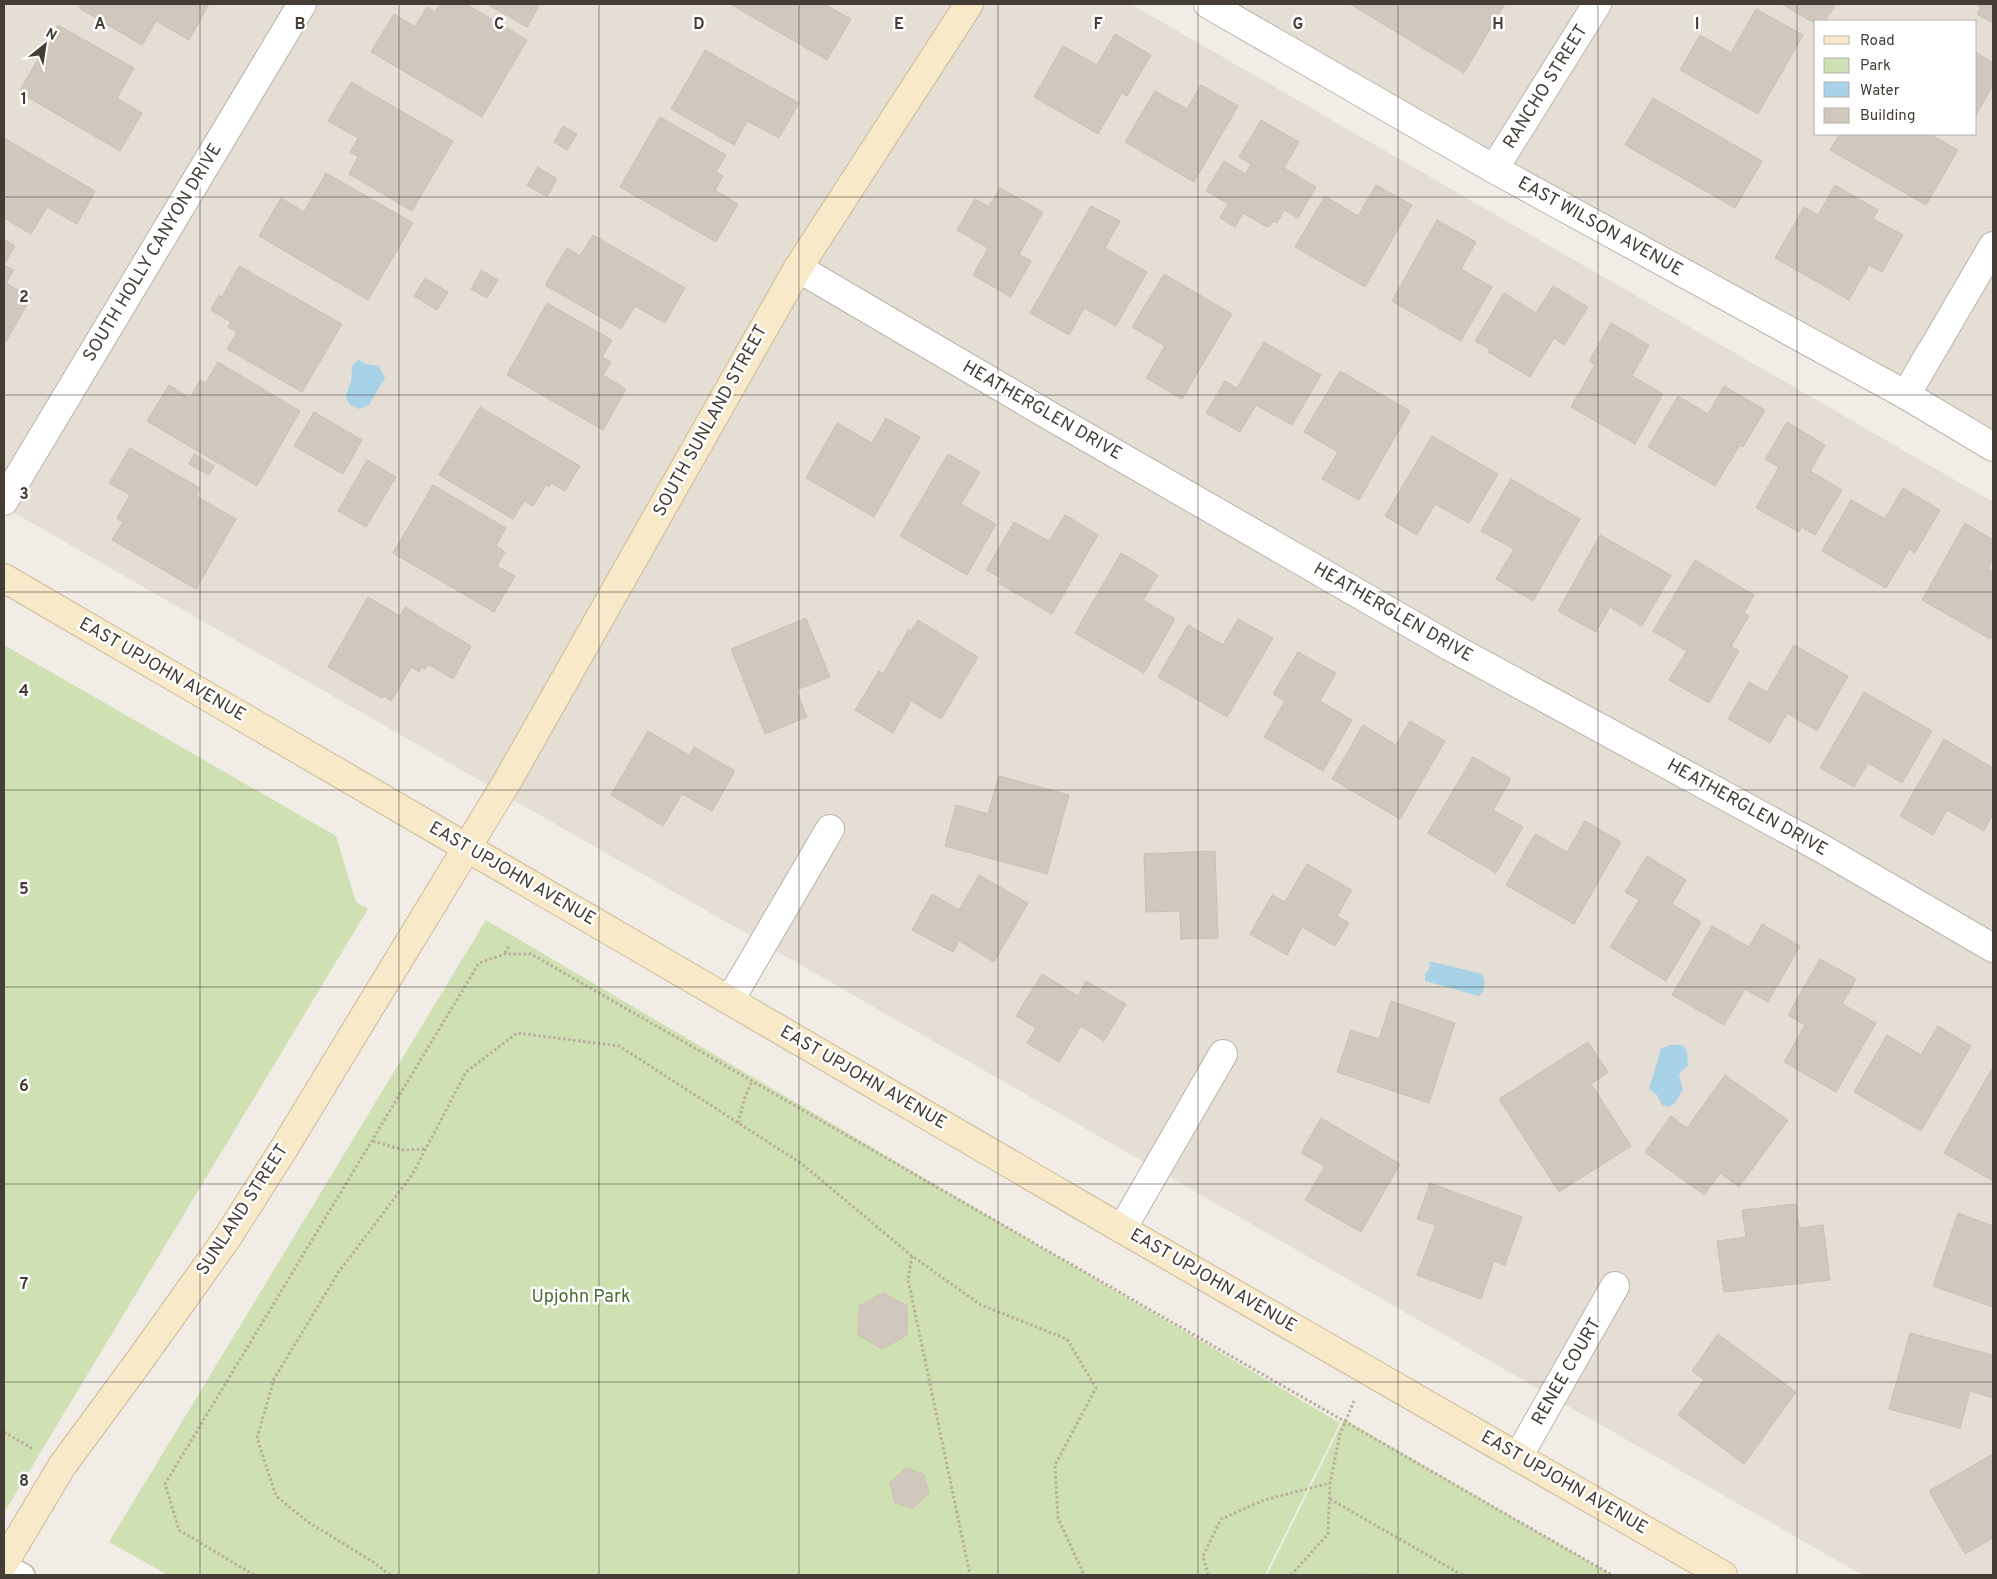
<svg xmlns="http://www.w3.org/2000/svg" width="1997" height="1579" viewBox="0 0 1997 1579" font-family="Overpass,sans-serif">
<rect width="100%" height="100%" fill="#f1ede6"/>
<!-- residential -->
<g fill="#e4ded4" fill-rule="evenodd">
<polygon points="4,4 1131,4 1993,502 1993,1575 1862,1575 4,507"/>
<path d="M1223,4h770v452zM1816,21h160v113h-160z"/>
</g>
<!-- green -->
<g fill="#cfe1b3">
<polygon points="4,645 336,836 356,902 368,909 4,1513"/>
<polygon points="486,920 1340,1423 1265,1575 168,1575 109,1542"/>
<polygon points="1344,1419 1612,1575 1267,1575"/>
</g>
<!-- water -->
<g fill="#a8d2e7">
<path d="M359,360l7,4 13,2 6,12 -16,27 -10,4 -10,-5 -3,-8c1,-5 4,-10 5,-15 2,-9 -2,-16 8,-21z"/>
<path d="M1429,961l53,13c4,9 3,15 -3,22l-54,-15v-7l5,-6z"/>
<path d="M1669,1045c20,-1 18,3 19,21l-6,4 -3,5 4,15 -9,14 -5,3 -7,-2 -5,-10 -8,-6 12,-40z"/>
</g>
<!-- building -->
<g fill="#d1c8bd" stroke="#cbbfb1">
<polygon points="81,4 209,4 189,40 156,21 142,45 79,8"/>
<polygon points="441,4 466,4 527,40 482,117 371,52 394,14 415,27 427,7 435,12"/>
<polygon points="487,4 540,4 527,27"/>
<polygon points="730,4 824,4 851,19 827,60"/>
<polygon points="1350,4 1505,4 1464,73"/>
<polygon points="1782,4 1836,4 1825,21 1816,21 1816,24"/>
<polygon points="1975,4 1993,4 1993,23 1977,14 1981,7"/>
<polygon points="1756,9 1803,35 1758,114 1680,70 1700,35 1731,53"/>
<polygon points="58,25 134,68 117,98 142,113 120,151 19,92"/>
<polygon points="1115,34 1151,55 1127,96 1122,93 1098,134 1034,97 1063,46 1097,65"/>
<polygon points="705,50 799,103 779,138 747,121 734,145 671,109"/>
<polygon points="1976,52 1993,63 1993,85 1976,115"/>
<polygon points="351,82 453,141 412,211 349,174 358,157 350,152 358,138 328,121"/>
<polygon points="1201,85 1238,106 1194,182 1125,142 1155,91 1187,109"/>
<polygon points="1653,98 1762,161 1735,208 1625,145"/>
<polygon points="660,117 726,155 716,172 723,176 715,190 738,204 716,242 620,187"/>
<polygon points="1261,120 1299,142 1284,168 1316,187 1298,218 1284,210 1277,223 1273,221 1270,226 1267,227 1243,213 1235,227 1220,218 1251,164 1239,157"/>
<polygon points="563,126 577,134 567,150 554,142"/>
<polygon points="1840,134 1929,134 1958,150 1926,205 1830,150"/>
<polygon points="4,138 95,191 77,224 47,207 31,234 4,218"/>
<polygon points="1224,161 1244,173 1227,203 1206,191"/>
<polygon points="538,167 557,179 547,197 527,185"/>
<polygon points="326,173 413,223 368,300 259,236 281,198 304,212"/>
<polygon points="1376,185 1412,205 1365,287 1295,247 1325,196 1358,216"/>
<polygon points="1835,185 1878,210 1873,219 1903,235 1882,272 1869,265 1849,300 1775,258 1804,207 1818,215"/>
<polygon points="1000,188 1043,212 1019,254 1031,261 1011,297 973,275 988,248 957,230 975,199 989,207"/>
<polygon points="1091,206 1120,221 1105,248 1147,272 1116,326 1084,308 1069,335 1030,313"/>
<polygon points="1437,220 1476,242 1461,269 1492,287 1461,341 1392,301"/>
<polygon points="593,235 685,288 665,323 635,306 621,329 545,285 567,248 580,256"/>
<polygon points="4,239 15,246 4,265 14,270 6,283 31,298 6,341 4,340"/>
<polygon points="239,266 342,324 302,392 227,349 237,332 228,327 231,322 211,310 219,295 222,297"/>
<polygon points="481,270 498,280 487,298 471,289"/>
<polygon points="1164,274 1232,314 1182,399 1146,378 1165,346 1132,327"/>
<polygon points="425,278 448,292 437,310 414,296"/>
<polygon points="1553,286 1588,307 1564,345 1554,338 1530,377 1488,352 1490,349 1475,341 1504,293 1536,313"/>
<polygon points="547,303 612,340 602,357 611,362 603,375 626,389 603,430 507,375"/>
<polygon points="1611,323 1649,345 1632,376 1663,394 1635,444 1571,407 1595,365 1589,361"/>
<polygon points="1264,342 1321,375 1292,425 1256,405 1240,432 1206,413 1225,381 1237,388"/>
<polygon points="218,362 300,411 257,486 147,421 169,385 190,398 200,380 206,383"/>
<polygon points="1340,371 1410,411 1359,500 1322,479 1338,452 1304,432"/>
<polygon points="1724,386 1765,410 1743,447 1740,445 1715,486 1648,447 1678,396 1708,414"/>
<polygon points="480,407 580,466 565,491 551,483 549,487 546,485 533,506 524,501 513,519 439,475"/>
<polygon points="314,412 362,440 343,474 294,446"/>
<polygon points="886,418 920,437 874,517 806,478 837,423 872,443"/>
<polygon points="1787,422 1825,445 1810,471 1842,490 1815,535 1802,527 1799,532 1756,508 1779,467 1765,459"/>
<polygon points="1432,436 1498,474 1469,523 1435,504 1417,535 1385,516"/>
<polygon points="130,448 200,488 196,496 236,519 196,589 112,540 123,522 117,518 130,495 109,483"/>
<polygon points="194,454 214,466 209,475 189,464"/>
<polygon points="948,454 980,472 961,504 996,524 967,575 900,536"/>
<polygon points="367,460 396,477 366,527 338,511"/>
<polygon points="1511,479 1580,519 1533,601 1496,579 1514,549 1481,531"/>
<polygon points="433,485 506,528 496,546 505,552 497,566 515,576 494,612 393,553"/>
<polygon points="1903,488 1940,510 1915,553 1909,549 1886,588 1822,551 1851,500 1885,519"/>
<polygon points="1065,515 1098,535 1052,614 998,583 1001,578 986,570 1014,522 1049,541"/>
<polygon points="1965,523 1993,540 1993,559 1988,569 1993,572 1993,634 1990,639 1922,600"/>
<polygon points="1600,535 1671,575 1642,626 1610,607 1596,632 1558,611"/>
<polygon points="1121,553 1158,575 1143,600 1175,619 1144,673 1075,633"/>
<polygon points="1695,560 1754,595 1744,613 1749,616 1731,646 1739,651 1709,703 1669,680 1687,651 1653,631"/>
<polygon points="368,597 400,616 405,607 471,646 453,679 428,664 425,669 422,667 419,672 411,667 391,701 384,696 382,698 328,667"/>
<polygon points="806,618 830,677 796,690 807,717 765,734 731,649"/>
<polygon points="1238,619 1273,638 1227,717 1158,677 1188,625 1223,645"/>
<polygon points="918,620 978,657 941,719 911,701 893,733 855,710 879,671 883,674 909,629 911,631"/>
<polygon points="1794,645 1848,676 1817,731 1787,713 1770,743 1728,719 1749,682 1767,692"/>
<polygon points="1298,652 1336,673 1320,701 1352,720 1323,771 1264,737 1285,701 1273,694"/>
<polygon points="1864,692 1932,731 1902,783 1868,763 1854,787 1820,768"/>
<polygon points="1410,721 1445,741 1400,819 1332,779 1363,725 1396,745"/>
<polygon points="648,731 689,755 694,747 735,771 712,811 682,794 663,826 611,795"/>
<polygon points="1944,739 1993,768 1993,814 1984,831 1947,810 1933,835 1900,816"/>
<polygon points="1473,757 1511,779 1493,810 1523,827 1496,873 1428,833"/>
<polygon points="999,776 1069,795 1047,874 945,846 956,805 988,814"/>
<polygon points="1585,821 1621,842 1574,924 1506,885 1535,834 1567,852"/>
<polygon points="1215,851 1218,938 1181,939 1180,911 1146,912 1144,854"/>
<polygon points="1647,856 1686,880 1672,904 1701,922 1666,981 1610,947 1639,900 1625,892"/>
<polygon points="1307,864 1352,890 1337,916 1349,923 1335,946 1302,927 1287,955 1250,934 1272,895 1285,902"/>
<polygon points="979,875 1028,903 994,962 959,941 953,952 912,930 932,894 959,910"/>
<polygon points="1762,924 1800,946 1768,1002 1745,989 1724,1025 1672,995 1712,926 1749,947"/>
<polygon points="1820,959 1856,979 1842,1004 1876,1023 1836,1092 1784,1062 1805,1025 1788,1015"/>
<polygon points="1042,974 1078,996 1086,981 1126,1004 1104,1041 1081,1026 1059,1062 1027,1043 1036,1028 1016,1016"/>
<polygon points="1391,1001 1455,1023 1429,1103 1337,1072 1351,1030 1379,1039"/>
<polygon points="1938,1026 1971,1046 1921,1131 1854,1092 1887,1035 1921,1055"/>
<polygon points="1588,1042 1608,1072 1591,1084 1631,1146 1559,1192 1499,1099"/>
<polygon points="1993,1067 1993,1181 1944,1153"/>
<polygon points="1725,1075 1788,1120 1739,1187 1720,1173 1704,1195 1645,1152 1671,1116 1687,1128"/>
<polygon points="1321,1118 1400,1164 1361,1232 1305,1200 1325,1166 1301,1153"/>
<polygon points="1430,1183 1522,1217 1505,1265 1494,1261 1481,1299 1417,1275 1436,1225 1417,1219"/>
<polygon points="1796,1204 1799,1228 1823,1225 1830,1280 1724,1292 1717,1241 1746,1237 1742,1210"/>
<polygon points="1958,1213 1993,1226 1993,1307 1933,1286"/>
<polygon points="883,1293 907,1306 907,1335 882,1349 858,1335 859,1306"/>
<polygon points="1910,1333 1993,1355 1993,1398 1970,1391 1960,1428 1889,1409"/>
<polygon points="1718,1334 1796,1392 1744,1464 1678,1415 1704,1380 1692,1371"/>
<polygon points="1993,1454 1993,1538 1965,1554 1929,1491"/>
<polygon points="906,1468 924,1474 929,1494 913,1508 895,1503 890,1483"/>
</g>
<g fill="none" stroke-linecap="round" stroke-linejoin="round">
<!-- lane casing -->
<g stroke="#bbb4a9" stroke-width="24">
<polyline id="lane" points="4,1564 24,1575"/>
</g>
<!-- street casing -->
<g stroke="#bbb4a9" stroke-width="30">
<g id="street">
<polyline points="1208,4 1494,169 1906,395 1993,447"/>
<polyline points="1494,169 1597,4"/>
<polyline points="798,268 1057,420 1451,647 1821,848 1993,948"/>
<polyline points="1930,353 1906,395 1993,246"/>
<polyline points="4,501 302,4"/>
<polyline points="730,1000 830,829"/>
<polyline points="1122,1229 1223,1054"/>
<polyline points="1518,1457 1615,1286"/>
</g>
</g>
<!-- secondary casing -->
<g stroke="#cbbb9a" stroke-width="30">
<g id="secondary">
<polyline points="4,578 1122,1229 1723,1575"/>
<polyline points="4,1563 62,1466 140,1360 227,1238 283,1150 508,780 798,268 969,4"/>
</g>
</g>
<!-- path -->
<g stroke="#bbae9c" stroke-width="3" stroke-dasharray="2.5 2.5" stroke-linecap="butt">
<polyline points="505,953 509,946"/>
<polyline points="738,1123 745,1097 752,1081"/>
<polyline points="373,1141 403,1150 425,1149"/>
<polyline points="912,1256 908,1279 970,1575"/>
<polyline points="4,1432 33,1449"/>
<polyline points="1330,1499 1462,1575"/>
<polyline points="254,1575 179,1530 165,1484 479,963 505,954 531,954 1612,1575"/>
<polyline points="390,1575 375,1563 308,1522 276,1496 257,1438 274,1379 338,1273 412,1175 466,1072 517,1033 619,1046 802,1164 912,1256 981,1305 1067,1339 1096,1388 1055,1465 1058,1518 1084,1575"/>
<polyline points="1208,1575 1203,1556 1221,1519 1264,1500 1330,1483"/>
<polyline points="1291,1575 1328,1534 1330,1483 1340,1434 1354,1401"/>
<polyline points="1358,1575 1364,1575"/>
</g>
<!-- lane -->
<use href="#lane" stroke="#fff" stroke-width="21"/>
<!-- street -->
<use href="#street" stroke="#fff" stroke-width="28"/>
<!-- secondary -->
<use href="#secondary" stroke="#f8e9c8" stroke-width="28"/>
</g>
<!-- grid -->
<path fill="none" stroke="#433d36" stroke-width="1" stroke-opacity="0.55" d="M200,4v1571M399,4v1571M599,4v1571M799,4v1571M998,4v1571M1198,4v1571M1398,4v1571M1598,4v1571M1797,4v1571M4,197h1989M4,395h1989M4,592h1989M4,790h1989M4,987h1989M4,1184h1989M4,1382h1989"/>
<g text-anchor="middle" dominant-baseline="central" stroke-width="5" stroke-linejoin="round" paint-order="stroke">
<!-- street labels -->
<g font-size="18" fill="#433d36" stroke="#fff">
<text transform="translate(1546 87) rotate(-58)">RANCHO STREET</text>
<text transform="translate(1600 227) rotate(29)">EAST WILSON AVENUE</text>
<text transform="translate(153 253) rotate(-59)">SOUTH HOLLY CANYON DRIVE</text>
<text transform="translate(1042 411) rotate(30)">HEATHERGLEN DRIVE</text>
<text transform="translate(711 421) rotate(-61)">SOUTH SUNLAND STREET</text>
<text transform="translate(1393 613) rotate(30)">HEATHERGLEN DRIVE</text>
<text transform="translate(162 670) rotate(30)">EAST UPJOHN AVENUE</text>
<text transform="translate(1747 808) rotate(29)">HEATHERGLEN DRIVE</text>
<text transform="translate(512 874) rotate(30)">EAST UPJOHN AVENUE</text>
<text transform="translate(863 1078) rotate(30)">EAST UPJOHN AVENUE</text>
<text transform="translate(243 1210) rotate(-57)">SUNLAND STREET</text>
<text transform="translate(1213 1281) rotate(30)">EAST UPJOHN AVENUE</text>
<text transform="translate(1567 1372) rotate(-60)">RENEE COURT</text>
<text transform="translate(1564 1483) rotate(30)">EAST UPJOHN AVENUE</text>
</g>
<!-- park labels -->
<g font-size="18" fill="#4b6d30" stroke="#fff">
<text x="581" y="1297">Upjohn Park</text>
</g>
</g>
<g font-size="16" text-anchor="middle" font-weight="bold" fill="#433d36" stroke="#fff" stroke-width="5" stroke-linejoin="round" paint-order="stroke">
<text x="100" y="29">A</text>
<text x="300" y="29">B</text>
<text x="499" y="29">C</text>
<text x="699" y="29">D</text>
<text x="899" y="29">E</text>
<text x="1098" y="29">F</text>
<text x="1298" y="29">G</text>
<text x="1498" y="29">H</text>
<text x="1697" y="29">I</text>
<text x="24" y="104">1</text>
<text x="24" y="302">2</text>
<text x="24" y="499">3</text>
<text x="24" y="696">4</text>
<text x="24" y="894">5</text>
<text x="24" y="1091">6</text>
<text x="24" y="1289">7</text>
<text x="24" y="1486">8</text>
</g>
<!-- border -->
<rect width="1997" height="1579" fill="none" stroke="#433d36" stroke-width="10"/>
<!-- legend -->
<rect x="1814" y="20" width="162" height="115" fill="#ffffff" stroke="#b4b1af"/>
<rect x="1824" y="36" width="25" height="8" fill="#f8e9c8" stroke="#b4b1af"/>
<text x="1860" y="45" font-size="15" fill="#433d36">Road</text>
<rect x="1824" y="58" width="25" height="15" fill="#cfe1b3" stroke="#b4b1af"/>
<text x="1860" y="70" font-size="15" fill="#433d36">Park</text>
<rect x="1824" y="82" width="25" height="15" fill="#a8d2e7" stroke="#b4b1af"/>
<text x="1860" y="95" font-size="15" fill="#433d36">Water</text>
<rect x="1824" y="108" width="25" height="15" fill="#d1c8bd" stroke="#b4b1af"/>
<text x="1860" y="120" font-size="15" fill="#433d36">Building</text>
<!-- north arrow -->
<g transform="translate(45 45) rotate(30)" stroke="#ffffff" stroke-width="4" paint-order="stroke">
<path d="M0-4L9 19L0 12L-9 19Z" fill="#433d36"/>
<text y="-8" font-size="14" font-weight="bold" text-anchor="middle" fill="#433d36">N</text>
</g>
</svg>
